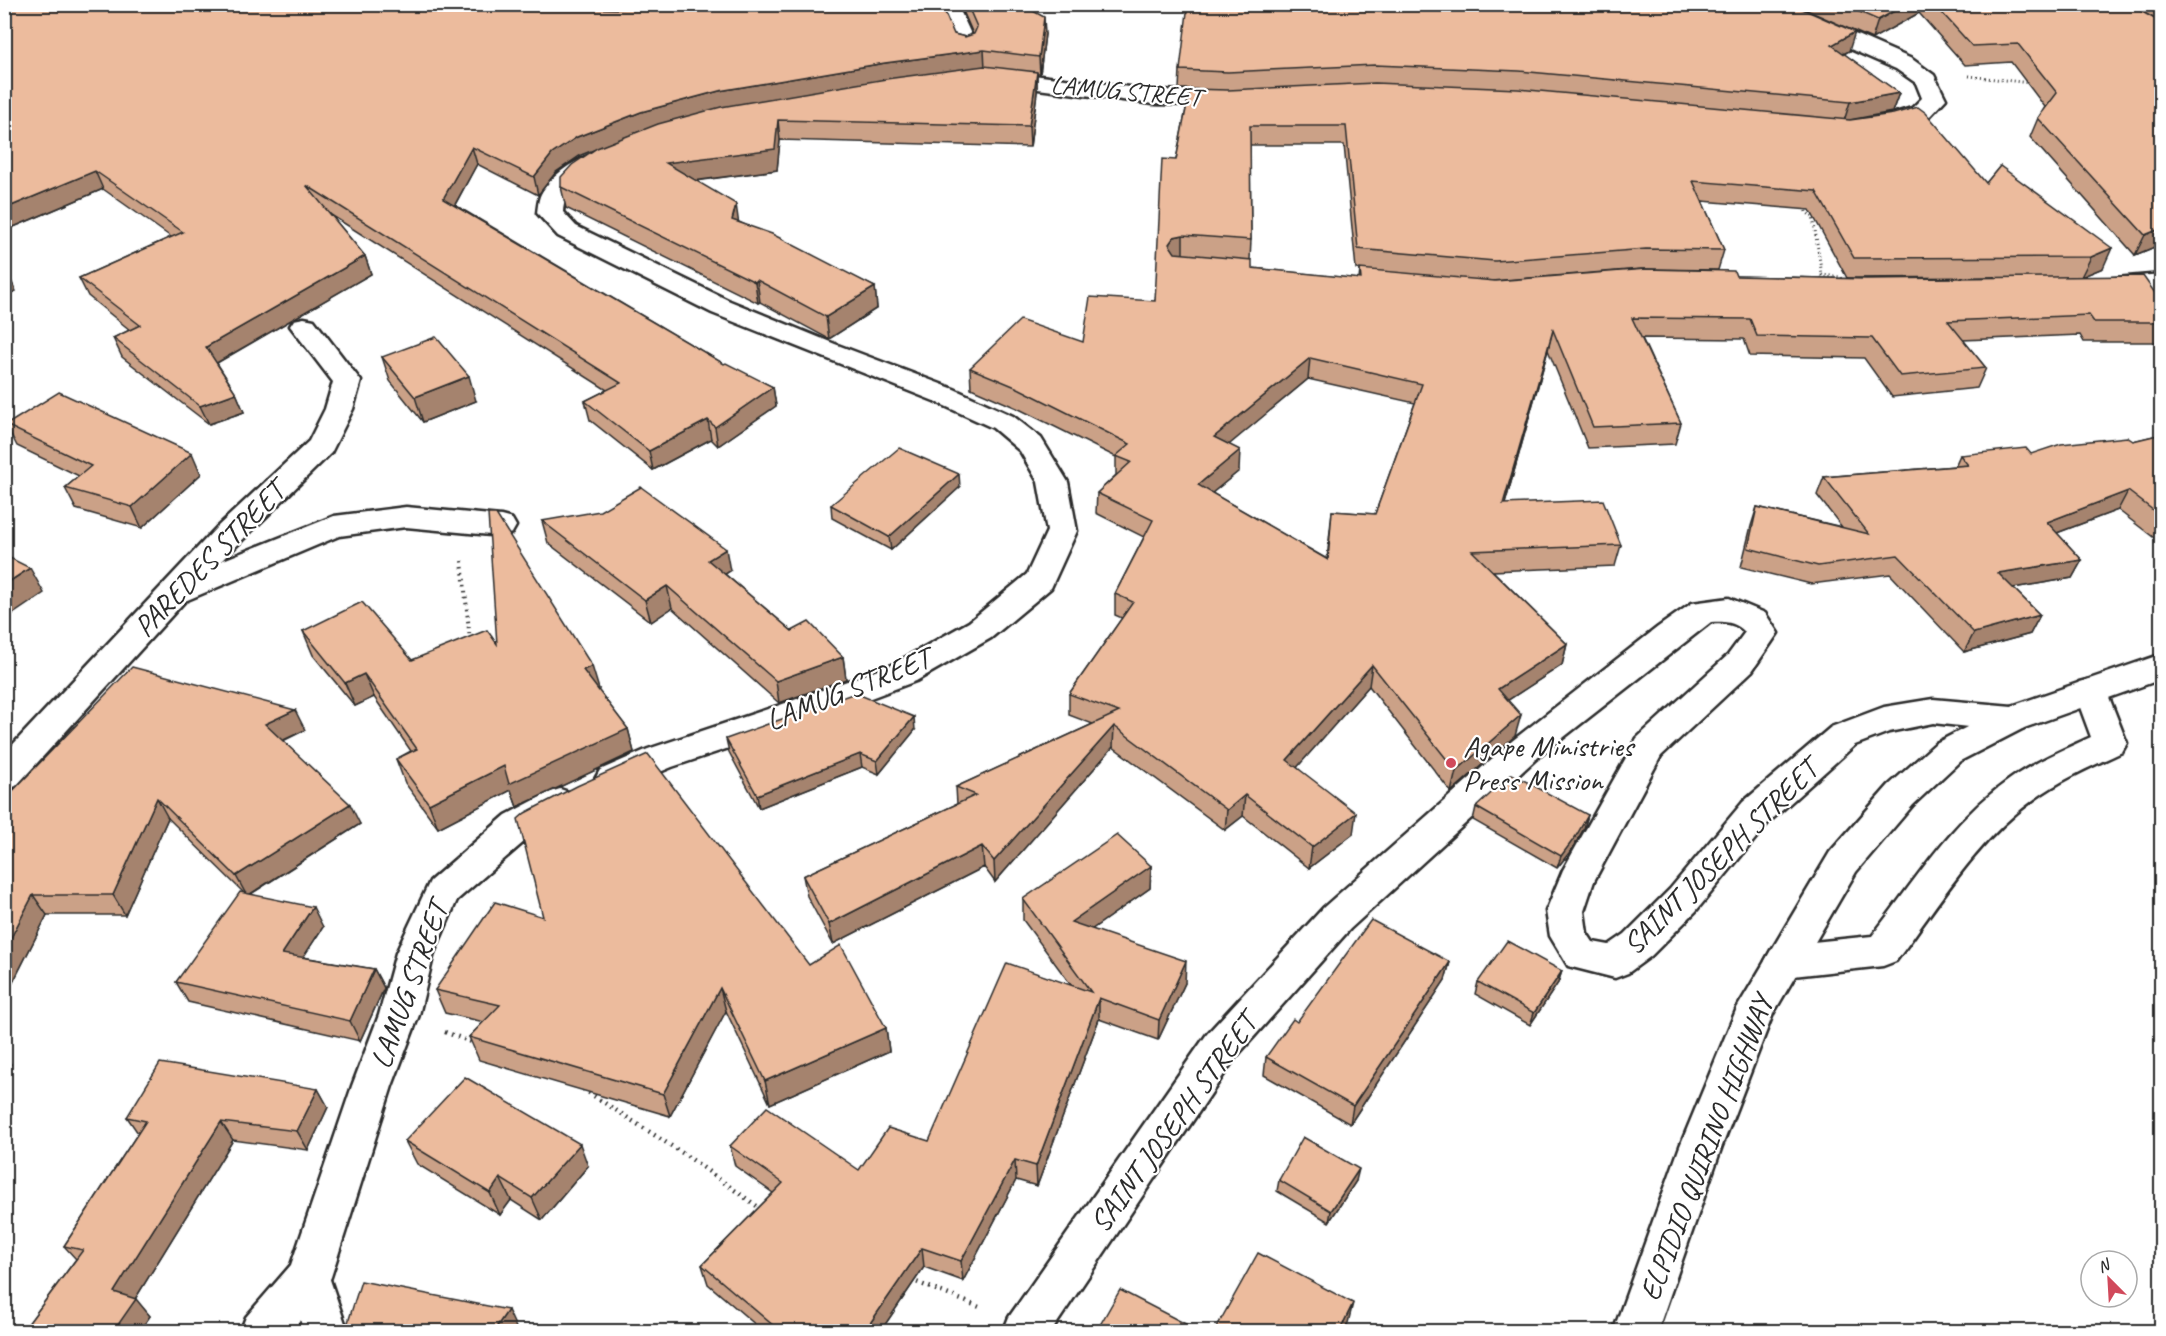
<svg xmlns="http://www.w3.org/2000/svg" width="2166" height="1336" viewBox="0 0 2166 1336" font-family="Caveat,sans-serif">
<rect width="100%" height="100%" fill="#fff"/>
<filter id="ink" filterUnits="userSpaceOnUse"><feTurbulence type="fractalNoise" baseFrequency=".0167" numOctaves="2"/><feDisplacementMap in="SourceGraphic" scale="12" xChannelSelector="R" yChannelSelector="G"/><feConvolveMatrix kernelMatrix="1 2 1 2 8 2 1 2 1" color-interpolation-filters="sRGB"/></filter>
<g filter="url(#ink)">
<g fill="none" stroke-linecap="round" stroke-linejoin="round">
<!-- lane casing -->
<g stroke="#2b2b2b" stroke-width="5">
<g id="lane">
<polygon points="936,4 957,4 976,45 973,50 965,52 957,50"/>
<path d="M2091,679l12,3 24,61 -5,9c-30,14 -62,28 -89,48 -57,41 -95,105 -137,161l-13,5 -99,11 -13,-5 -6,-11 6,-11 13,-5 88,-9c42,-54 80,-116 137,-156 25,-18 54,-30 82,-43l-17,-46 5,-9z"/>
</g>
</g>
<!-- street casing -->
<g stroke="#2b2b2b" stroke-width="5">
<g id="street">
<polygon points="2162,274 2162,290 2104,295 2095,293 2091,287 2095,281 2104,279"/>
<polygon points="304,318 314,320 361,381 353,409 331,453 221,561 334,516 406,507 501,516 512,519 516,526 512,533 501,536 406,527 339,536 185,601 16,786 4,790 4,754 217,527 309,441 325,409 333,382 290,326 294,320"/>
<path d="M1729,598l36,15 13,20 -26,38 -91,85 -67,125 -10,30 3,22 6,9 16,3 16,-11 45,-45 73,-87 88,-75 53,-20 49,-8 79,7 12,4 5,9 -5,9 -12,4 -79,-9 -44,9 -34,13 -86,77 -73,89 -45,45 -23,17 -13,5 -47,-12 -18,-30 -4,-25 17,-41 74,-132 91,-83 17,-23c-9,-10 -21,-11 -34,-10l-175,137 -186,170 -115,129 -184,274h-48l6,-15 198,-283 117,-127 188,-166 146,-114 34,-24z"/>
<polygon points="309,1256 324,1262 348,1332 304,1332 287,1277 294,1262"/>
</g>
</g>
<!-- secondary casing -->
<g stroke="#2b2b2b" stroke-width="5">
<g id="secondary">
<polygon points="1757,4 1786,4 1912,59 1934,75 1946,99 1928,118 1880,132 1872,130 1868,125 1872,120 1912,108 1922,98 1916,83 1896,69 1759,9"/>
<polygon points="992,70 1153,90 1233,92 1241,94 1245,99 1241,104 1233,106 1153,104 984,82 981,77 984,72"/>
<path d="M597,153l9,2 3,5c-16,24 -42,14 -46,52l13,14 154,75 105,43 119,45 59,27 28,22 27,44 9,49 -26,57 -60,50 -75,43 -112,42 -132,44 -60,25 -12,-4 -5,-9 5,-9 48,-21 132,-44 112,-40 77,-43 58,-48 20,-43 -9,-49 -18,-31 -27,-23 -59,-27 -222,-88 -154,-77 -21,-23c1,-6 1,-13 4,-19 10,-19 36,-36 56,-41z"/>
<polygon points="560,789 572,793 578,803 572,813 532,835 457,900 434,953 419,1015 392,1086 331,1277 324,1292 291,1332 240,1332 246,1317 291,1265 352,1086 379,1015 396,953 430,881 506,815 548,793"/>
</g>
</g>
<!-- highway casing -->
<g stroke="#2b2b2b" stroke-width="5">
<polygon id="highway" points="2162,654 2162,679 2024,728 1960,761 1913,805 1856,872 1773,1014 1722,1146 1657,1332 1613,1332 1680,1146 1737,1008 1830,852 1889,785 1936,743 2000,710"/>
</g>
<!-- path-far2 -->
<g stroke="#2b2b2b" stroke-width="3" stroke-dasharray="1 3" stroke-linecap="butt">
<polyline points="1969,76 2030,83"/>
<polyline points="1805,207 1806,212 1813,217 1822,275 1841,277 1843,281"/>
</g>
<!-- path-far1 -->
<polyline stroke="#2b2b2b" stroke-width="4" stroke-dasharray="1.5 4.5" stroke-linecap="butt" points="462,561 470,640"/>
<!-- path -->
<g stroke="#2b2b2b" stroke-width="4.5" stroke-dasharray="1.5 5" stroke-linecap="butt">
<polyline points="445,1032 474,1043"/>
<polyline points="583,1089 687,1156 761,1209"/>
<polyline points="911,1280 982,1308"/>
</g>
<!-- lane -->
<use href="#lane" fill="#fff" fill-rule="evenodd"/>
<!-- street -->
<use href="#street" fill="#fff" fill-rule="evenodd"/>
<!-- secondary -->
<use href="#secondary" fill="#fff" fill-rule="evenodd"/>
<!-- highway -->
<use href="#highway" fill="#fff" fill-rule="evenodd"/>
</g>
<!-- wall -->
<g fill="#cba187" stroke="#2b2b2b" stroke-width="1.5" fill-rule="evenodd">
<polygon points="4,4 571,8 954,34 965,37 973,34 960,4 1027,4 1026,7 1045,34 1040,74 1037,74 1037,92 1030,147 780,140 777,170 696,181 739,222 875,287 877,308 829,339 760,302 758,303 566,208 561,187 595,149 581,155 556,172 538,195 477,164 455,205 724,364 773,387 776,406 718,446 711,439 653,470 590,420 585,401 607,390 331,215 365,256 371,274 217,363 236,393 244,412 209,424 122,357 113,338 130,330 88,296 79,278 171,237 103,189 4,231"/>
<polygon points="555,4 651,4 613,9 561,6"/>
<polygon points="1793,4 2128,4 2162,244 2135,255 2030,137 2038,118 2045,107 2011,62 1965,65 1919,13 1872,39"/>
<polygon points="2129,4 2162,4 2162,23"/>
<path d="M1849,51l-5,3 55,39 -7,19 -43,8 137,63 14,-17 103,102 -20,8 79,27v39h-78l-4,-7 -117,5 23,28 -9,20 -85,9 -28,-39 -114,-2 -6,-17 -102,-1 39,85 -6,21 -87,4 -40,-98 -43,154 116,41 -6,21 -122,5 74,73 -5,21 -54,35 7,36 -64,56 -82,-106 -72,81 56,67 -44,34 -66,-52 -18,14 -112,-83 -118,135 -11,-15 -151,77 -26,-48 -4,-20 154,-72 -1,-17 137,-63 -24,-9v-21l53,-76 -7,-3v-21l29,-57 -48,-24 1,-20 19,-18v-18l-97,-48 -48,-21 -1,-20 113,-26 72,-41 21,-141 14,-71h-11l1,-19zM1250,145h94l12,124 4,1 -1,9 -107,-11 -2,-8 1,-20zM1702,201l108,9 37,68 149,-1 -130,2 -130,-3 -245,5 150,-12 77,1 6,-20zM1308,379l107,24 -40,111 -43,-3 -5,48 -115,-66 27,-22 -10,-27z"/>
<polygon points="382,357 476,401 423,422 390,381"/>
<polygon points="6,425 201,474 142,528 76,509 65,488 79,476 17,446"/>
<polygon points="2162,434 2162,544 2118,510 2057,533 2082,560 2072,578 2013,588 2040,615 2030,634 1964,652 1890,574 1811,584 1741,567 1751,526 1757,507 1842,527 1817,495 1824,477 1955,466 1960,455 2031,454 2133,441"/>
<polygon points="960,487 891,550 832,518 831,505"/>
<polygon points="542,521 730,571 725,574 792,631 843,657 846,679 779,703 672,608 651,622 548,543"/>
<polygon points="303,631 412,660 497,644 599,689 598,690 628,729 634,752 517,807 511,790 438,828 405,783 396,759 411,751 374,697 355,706 313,655"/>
<polygon points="305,730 283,741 360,824 251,894 323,927 303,957 374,969 384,988 360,1041 188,1002 176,982 244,893 168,818 125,915 47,915 8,992 4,992 4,800"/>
<polygon points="915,730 879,774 862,767 759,808 729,752 726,739"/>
<polygon points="1476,807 1588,815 1584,828 1573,848 1557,868 1473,820"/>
<polygon points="1151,866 1150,888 1092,929 1185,983 1158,1040 1099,1019 1037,1186 1016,1180 963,1281 924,1267 880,1332 764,1332 708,1284 702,1265 773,1193 735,1166 730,1146 859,1170 929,1141 1071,985 1023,920 1023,899"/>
<polygon points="543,917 809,965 886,1028 889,1051 770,1104 726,1011 670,1116 479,1060 469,1037 484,1022 445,1013 435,990"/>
<polygon points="1450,962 1445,980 1350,1124 1264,1075 1266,1057 1297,1022"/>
<polygon points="1562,971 1558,983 1530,1025 1475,994 1478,982"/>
<polygon points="318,1089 328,1107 308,1150 233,1140 135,1299 150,1316 139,1332 22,1332 76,1259 64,1246 138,1133 127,1117"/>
<polygon points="405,1141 588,1166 542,1220 511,1200 500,1215 417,1164"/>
<polygon points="1279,1180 1356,1181 1329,1222 1277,1191"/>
</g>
<!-- shaded-wall -->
<g fill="#a5836e" stroke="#2b2b2b" stroke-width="1.5">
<polygon points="612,4 651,4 613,9"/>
<polygon points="1907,4 1922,4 1919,13 1872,39 1878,20"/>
<polygon points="1044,17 1045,34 1040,74 1039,57"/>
<polygon points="1855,32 1849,51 1826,63 1832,45"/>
<polygon points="984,50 985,68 644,130 581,155 556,172 538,195 534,177 552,154 577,137 641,112 719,91 885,63"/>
<polygon points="1037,72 1037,92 1030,147 1029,126"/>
<polygon points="1899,93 1892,112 1844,121 1850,102"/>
<polygon points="778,120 780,140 777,170 670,184 666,163"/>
<polygon points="472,147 477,164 448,217 443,199"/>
<polygon points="95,171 103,189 4,231 4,209"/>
<polygon points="736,204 739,225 732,220"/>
<polygon points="2162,228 2162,244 2135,255 2145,235"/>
<polygon points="1183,235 1183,255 1174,257 1169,244 1174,237"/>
<polygon points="2112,248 2103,268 2081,277 2091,257"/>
<polygon points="365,256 371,274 213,365 206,347"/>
<polygon points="7,272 16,291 4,296 4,274"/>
<polygon points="757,280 760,302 758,303 755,282"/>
<polygon points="875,287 877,308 829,339 826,317"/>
<polygon points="1553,330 1548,350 1499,525 1503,504"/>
<polygon points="1310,358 1308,379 1213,458 1214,437"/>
<polygon points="469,376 476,401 423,422 415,397"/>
<polygon points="773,387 776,406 718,446 715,427"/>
<polygon points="236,393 244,412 209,424 200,406"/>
<polygon points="708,420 711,439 653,470 649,451"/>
<polygon points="1240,450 1239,471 1196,506 1198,485"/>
<polygon points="192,453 201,474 142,528 132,507"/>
<polygon points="959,474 960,487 891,550 889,537"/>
<polygon points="2128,491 2118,510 2038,540 2047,522"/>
<polygon points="726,549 730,571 713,582 708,560"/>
<polygon points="2082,560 2072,578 1989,592 1998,573"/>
<polygon points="30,568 44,593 4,620 4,585"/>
<polygon points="667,586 672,608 651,622 645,600"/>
<polygon points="2040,615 2030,634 1964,652 1974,633"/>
<polygon points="1567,644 1562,665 1493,710 1498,689"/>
<polygon points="843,657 846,679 779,703 776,681"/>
<polygon points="1372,665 1369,686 1285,781 1287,760"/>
<polygon points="592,666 599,689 589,693 583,670"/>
<polygon points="364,674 374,697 355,706 345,683"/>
<polygon points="295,710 305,730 275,744 265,724"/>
<polygon points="1521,715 1515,736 1451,792 1456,771"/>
<polygon points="914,717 915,730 879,774 877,761"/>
<polygon points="1114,726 1113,747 995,882 994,861"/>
<polygon points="628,729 634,752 517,807 511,790 438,828 429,804 504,766"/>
<polygon points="860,754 862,767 759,808 757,795"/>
<polygon points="1245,795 1243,816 1225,830 1227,810"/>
<polygon points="157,798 168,818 125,915 113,895"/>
<polygon points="350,804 360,824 247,896 236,876"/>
<polygon points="1356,813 1353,834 1309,868 1312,847"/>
<polygon points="1588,815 1584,828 1573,848 1557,868 1561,856"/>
<polygon points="982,846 984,867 833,944 829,924"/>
<polygon points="1151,866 1150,888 1071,944 1071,922"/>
<polygon points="33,895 47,915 8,992 4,987 4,951"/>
<polygon points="313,907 323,927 293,973 282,954"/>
<polygon points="1186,961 1185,983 1158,1040 1159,1020"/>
<polygon points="1450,962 1445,980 1350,1124 1353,1106"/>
<polygon points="374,969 384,988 360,1041 350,1021"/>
<polygon points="1562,971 1558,983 1530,1025 1534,1013"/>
<polygon points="720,988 726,1011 670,1116 663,1094"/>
<polygon points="1099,998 1099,1019 1037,1186 1036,1166"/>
<polygon points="886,1028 889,1051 770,1104 765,1081"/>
<polygon points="4,1055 11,1064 4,1079"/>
<polygon points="318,1089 328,1107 308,1150 297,1131"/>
<polygon points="221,1122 233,1140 132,1304 136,1299 150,1316 139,1332 113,1332 114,1292"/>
<polygon points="580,1144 588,1166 542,1220 532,1198"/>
<polygon points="1015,1160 1016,1180 963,1281 961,1261"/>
<polygon points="1359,1169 1356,1181 1329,1222 1331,1211"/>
<polygon points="500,1178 511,1200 500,1215 490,1193"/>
<polygon points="922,1248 924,1267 880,1332 864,1332"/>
<polygon points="1353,1303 1348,1323 1344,1332 1339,1332"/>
<polygon points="508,1310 518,1332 493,1332"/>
</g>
<!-- building -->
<g fill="#ecbb9d" stroke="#2b2b2b" stroke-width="1.5" fill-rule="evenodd">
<polygon points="4,4 551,4 571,8 619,9 653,4 941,4 954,34 965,37 974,34 977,27 967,4 1024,4 1024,6 1044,17 1039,57 984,50 885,63 719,91 641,112 577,137 552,154 534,177 472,147 443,199 724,364 726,363 773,387 715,427 708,420 649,451 585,401 621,383 306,185 365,256 206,347 236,393 200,406 113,338 140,325 79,278 183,232 95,171 4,209"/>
<polygon points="1188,4 1791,4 1855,32 1832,45 1899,93 1850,102 1519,71 1375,65 1228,72 1180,70"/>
<polygon points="1841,4 1907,4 1878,20"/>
<polygon points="1934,4 2128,4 2162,23 2162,228 2145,235 2038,118 2057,93 2018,44 1972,46"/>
<polygon points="984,66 1037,72 1029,126 778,120 775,149 666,163 736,204 732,220 772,234 875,287 826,317 757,280 755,282 561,187 561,177 572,165 597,148 658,124 721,107 886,79"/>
<path d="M1375,83l143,6 332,31 43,-6 25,-7 8,6 60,70 14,-17 112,82 -21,9 -237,1 -38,-67 -123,-10 31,69 -78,-1 -151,12 -137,-12 -12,-123h-96l1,114 -68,-5 -9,2 -5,7 6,9 77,7v8l109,11 -1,-10 135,12 151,-12 88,2 2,5 130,3 277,-3 19,27v19h-68l-5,-7 -141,6 38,47 -86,8 -28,-38 -115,-2 -7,-17 -118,-1 49,105 -88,4 -40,-97 -50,174 100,-4 18,45 -149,6 95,93 -69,45 23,26 -65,56 -84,-106 -85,95 69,53 -44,34 -67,-52 -18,15 -113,-84 -120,135 -12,-15 -153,78 -26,-48 173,-81 -20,-8 163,-75 -50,-18 64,-92 -18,-8 38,-74 -56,-27 34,-31 -15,-6 14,-12 -112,-56 -48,-20 50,-48 63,22 7,-45 65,4 7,-142 14,1 14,-71 38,1zM1310,358l112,26 -47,130 -43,-3 -4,49 -130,-75 42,-35 -26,-13z"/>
<polygon points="436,337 469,376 415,397 382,357"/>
<polygon points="59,392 192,453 132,507 65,488 91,466 6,425"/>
<polygon points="2162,434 2162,517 2128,491 2047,522 2082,560 1998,573 2040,615 1974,633 1898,555 1818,566 1748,548 1757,507 1869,534 1824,477 1968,465 1960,455 2026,448 2031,454 2061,444 2127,437 2133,441"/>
<polygon points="899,448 959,474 889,537 831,505"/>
<polygon points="641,487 726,549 708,560 792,631 809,622 843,657 776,681 667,586 645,600 542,521 600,511"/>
<polygon points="488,514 496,514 592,666 583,670 628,729 509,784 504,766 429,804 396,759 417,749 364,674 345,683 303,631 362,602 412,660 487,630 497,644"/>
<polygon points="4,555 30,568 4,585"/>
<polygon points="132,667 295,710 265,724 350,804 236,876 157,798 113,895 33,895 4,951 4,800"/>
<polygon points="855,693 914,717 877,761 860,754 757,795 726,739"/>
<polygon points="648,754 809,965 841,945 886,1028 765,1081 720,988 663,1094 469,1037 500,1005 435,990 495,902 543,917 518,819 525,813 577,786"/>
<polygon points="1512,774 1588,815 1576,836 1561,856 1476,807"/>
<polygon points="1117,835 1151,866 1071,922 1186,961 1159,1020 1099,998 1036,1166 1015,1160 961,1261 922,1248 864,1332 781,1332 702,1265 783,1183 730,1146 767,1107 859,1170 888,1128 929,1141 1007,963 1091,992 1023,899"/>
<polygon points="240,892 313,907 282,954 374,969 350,1021 176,982"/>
<polygon points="1371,920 1450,962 1353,1106 1266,1057 1293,1019 1297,1022"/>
<polygon points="1507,941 1562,971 1534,1013 1478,982"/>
<polygon points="160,1063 318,1089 297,1131 221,1122 114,1292 136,1299 113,1332 22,1332 83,1250 64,1246 146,1121 127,1117"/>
<polygon points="465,1077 580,1144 532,1198 500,1178 490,1193 405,1141"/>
<polygon points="1303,1137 1359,1169 1331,1211 1279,1180"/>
<polygon points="1258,1253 1353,1303 1339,1332 1214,1332"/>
<polygon points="361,1281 508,1310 493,1332 345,1332"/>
<polygon points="1120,1290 1201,1332 1096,1332"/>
</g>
</g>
<!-- markers -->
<circle fill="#d1495b" stroke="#fff" stroke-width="2" cx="1451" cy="763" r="6"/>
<g text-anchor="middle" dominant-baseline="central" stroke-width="4.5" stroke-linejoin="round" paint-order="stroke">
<!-- far-street labels -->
<g font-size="26" fill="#2b2b2b" stroke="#fff">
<text transform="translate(1126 91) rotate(5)">LAMUG STREET</text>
</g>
<!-- street labels -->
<g font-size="30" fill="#2b2b2b" stroke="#fff">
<text transform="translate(209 559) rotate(-46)">PAREDES STREET</text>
<text transform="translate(848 689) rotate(-22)">LAMUG STREET</text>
<text transform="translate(1720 857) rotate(-45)">SAINT JOSEPH STREET</text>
<text transform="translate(409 985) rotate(-70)">LAMUG STREET</text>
<text transform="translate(1173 1123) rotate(-54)">SAINT JOSEPH STREET</text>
<text transform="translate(1706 1148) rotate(-69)">ELPIDIO QUIRINO HIGHWAY</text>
</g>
<!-- poi labels -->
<g font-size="30" fill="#2b2b2b" stroke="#fff" text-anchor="start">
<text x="1463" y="746">Agape Ministries<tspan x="1463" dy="34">Press Mission</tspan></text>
</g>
</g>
<!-- margin -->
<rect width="2166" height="1336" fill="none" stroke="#fff" stroke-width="24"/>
<rect x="12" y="12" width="2142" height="1312" fill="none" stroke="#2b2b2b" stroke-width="2" filter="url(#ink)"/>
<!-- north arrow -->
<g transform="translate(2109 1279) rotate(336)"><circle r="28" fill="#ffffff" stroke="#aaaaaa" stroke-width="1.5"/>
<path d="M0-4.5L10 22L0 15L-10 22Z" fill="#d1495b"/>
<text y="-9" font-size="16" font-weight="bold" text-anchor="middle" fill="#2b2b2b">N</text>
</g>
</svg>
